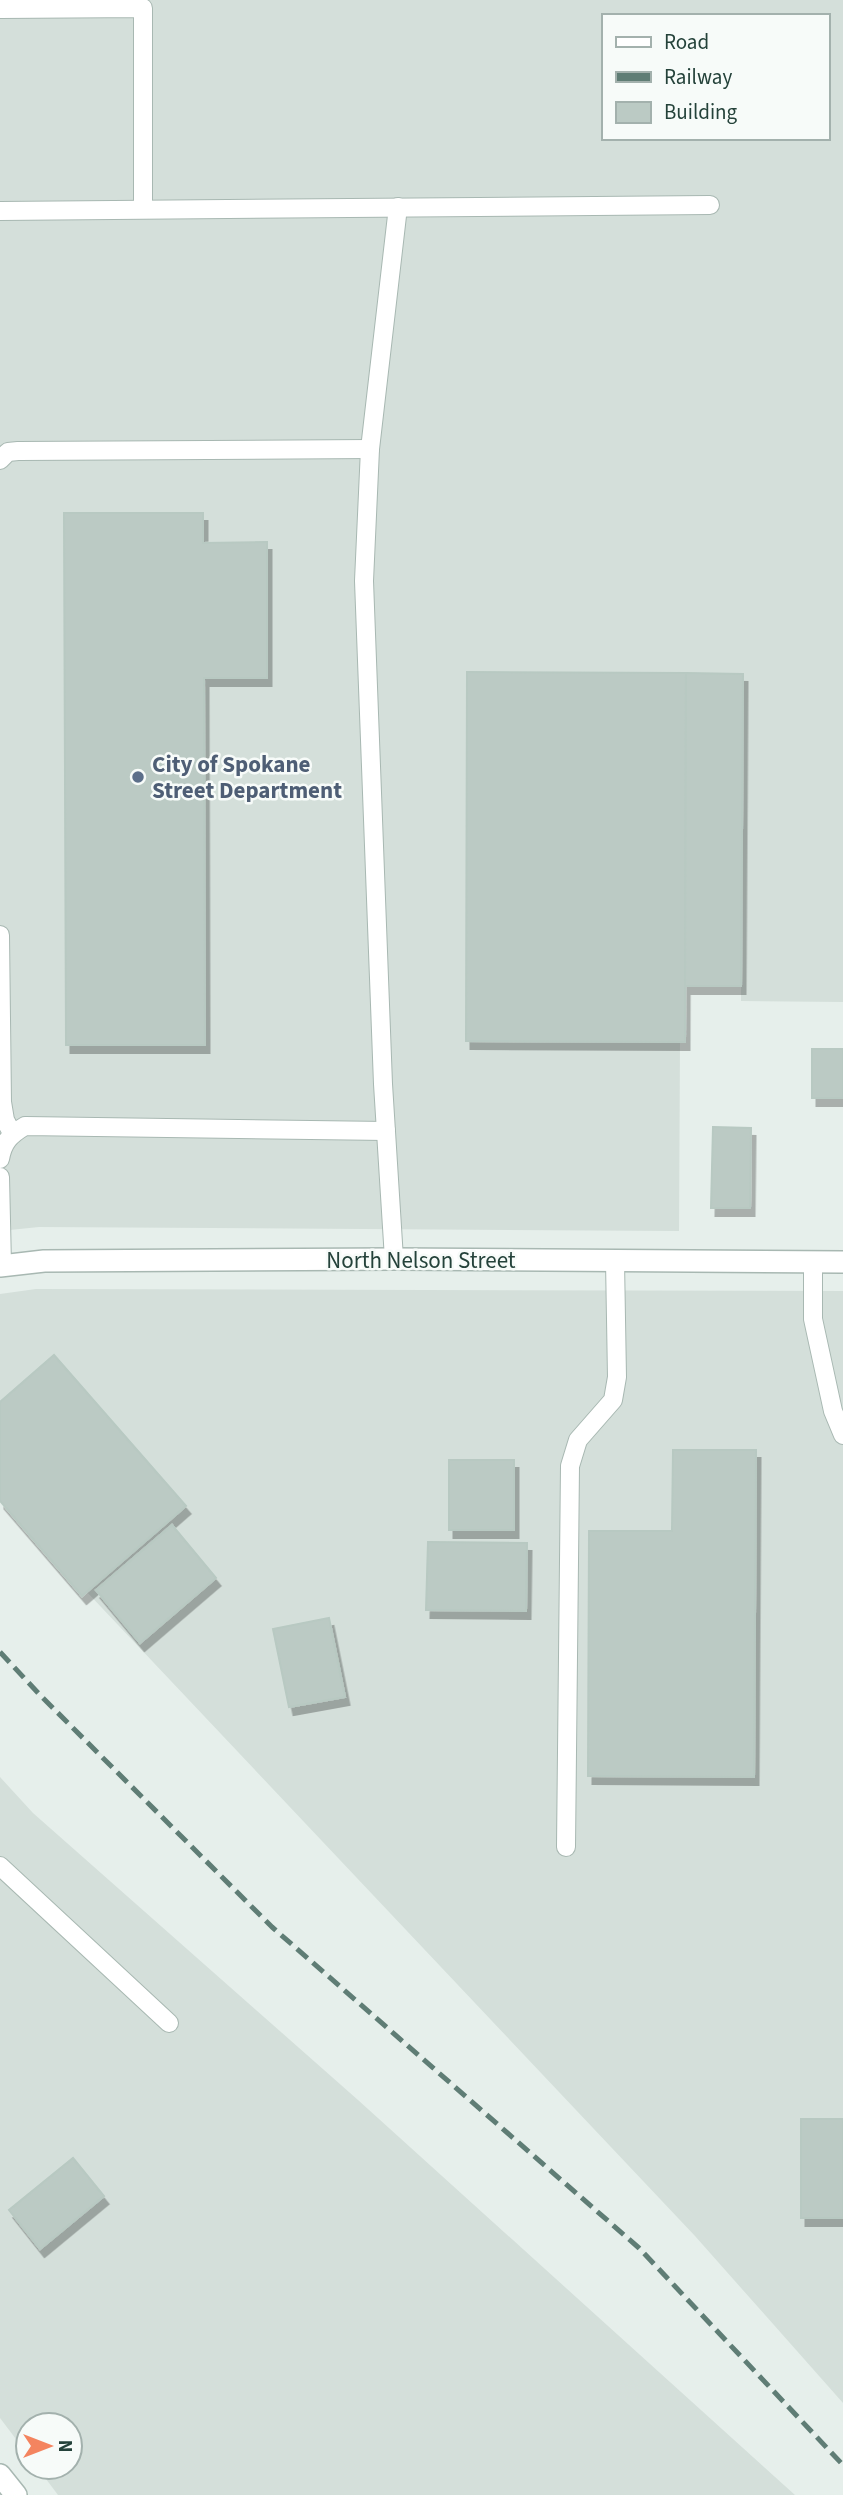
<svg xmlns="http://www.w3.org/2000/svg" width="843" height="2495" viewBox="0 0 843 2495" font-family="'Source Sans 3',sans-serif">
<defs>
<filter id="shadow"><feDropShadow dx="4.5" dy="8" stdDeviation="0" flood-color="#0004"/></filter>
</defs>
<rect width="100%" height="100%" fill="#e6efeb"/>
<!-- built -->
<g fill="#d4dfda" fill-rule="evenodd">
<path d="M0,0h843v1002l-102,-1v-15h-56v56h-5l-1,189 -640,-4 -39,4zM603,16h224v122h-224z"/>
<polygon points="36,1289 843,1291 843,2403 695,2236 0,1500 0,1294"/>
<polygon points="0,1777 33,1813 358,2100 795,2495 58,2495 37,2467 70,2467 70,2425 28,2425 28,2455 0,2418"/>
</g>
<!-- building -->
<g fill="#bbcac4" stroke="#b8c9c2" stroke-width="2" filter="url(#shadow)">
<polygon points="64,513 203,513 203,543 267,542 267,678 204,678 205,1045 66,1045"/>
<polygon points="467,672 686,673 685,1042 466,1041"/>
<polygon points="686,673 743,674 741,986 685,986"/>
<rect x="812" y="1049" width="31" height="49"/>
<polygon points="713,1127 751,1128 750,1208 711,1208"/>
<polygon points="54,1355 186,1506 82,1596 0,1501 0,1402"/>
<polygon points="673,1450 756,1450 754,1777 588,1776 589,1531 672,1531"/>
<rect x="449" y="1460" width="65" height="70"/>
<polygon points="172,1525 216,1578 140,1643 96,1590"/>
<polygon points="428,1542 527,1543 526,1611 426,1610"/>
<polygon points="329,1618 345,1697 289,1707 273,1629"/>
<rect x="801" y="2119" width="42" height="99"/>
<polygon points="73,2158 104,2196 40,2249 9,2210"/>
</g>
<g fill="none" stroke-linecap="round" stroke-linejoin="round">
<!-- lane casing -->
<g stroke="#a8b8b2" stroke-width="20">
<g id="lane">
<polyline points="0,9 143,8 143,209"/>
<polyline points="0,211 710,205"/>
<polyline points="0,460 8,452 18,451 370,449"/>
<polyline points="0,935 2,1102 5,1120 12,1133"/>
<path d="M0,1159c3,-17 10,-24 25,-33l361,5"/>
<polyline points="0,1177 2,1265"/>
<polyline points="394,1259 383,1084 364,581 370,449 398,207"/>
<polyline points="813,1262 813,1319 833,1411 843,1435"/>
<polyline points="566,1847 570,1466 578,1440 613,1400 617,1377 615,1261"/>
<polyline points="0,1866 169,2023"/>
</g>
</g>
<!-- street casing -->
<g stroke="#a8b8b2" stroke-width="24">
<g id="street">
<polyline points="0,1266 44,1261 394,1259 843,1262"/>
<polyline points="0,2475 16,2495"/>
</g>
</g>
<!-- lane -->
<use href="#lane" stroke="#fff" stroke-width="18"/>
<!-- street -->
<use href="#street" stroke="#fff" stroke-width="21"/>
<!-- rail -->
<polyline stroke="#5f7d75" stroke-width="5" stroke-dasharray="14 7" stroke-linecap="butt" points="0,1652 40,1695 272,1927 639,2248 843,2465"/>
</g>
<!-- markers -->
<circle fill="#5c6f8a" stroke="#f7fbf9" stroke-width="2.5" cx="138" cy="777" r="7"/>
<g text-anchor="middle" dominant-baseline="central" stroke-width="5" stroke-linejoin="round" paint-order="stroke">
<!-- service labels -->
<g font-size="23" font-weight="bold" fill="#4e5e75" stroke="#f7fbf9" text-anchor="start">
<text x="152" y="764">City of Spokane<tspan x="152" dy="26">Street Department</tspan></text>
</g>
<!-- street labels -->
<g font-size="23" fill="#24423a" stroke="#f7fbf9">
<text x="421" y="1260">North Nelson Street</text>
</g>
</g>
<!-- legend -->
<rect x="602" y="14" width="228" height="126" fill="#f7fbf9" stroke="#a3b1ad" stroke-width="2"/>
<rect x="616" y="37" width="35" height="10" fill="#ffffff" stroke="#a3b1ad" stroke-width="2"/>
<text x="664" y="49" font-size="21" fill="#24423a">Road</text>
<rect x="616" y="72" width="35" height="10" fill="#5f7d75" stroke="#a3b1ad" stroke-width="2"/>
<text x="664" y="84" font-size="21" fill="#24423a">Railway</text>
<rect x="616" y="102" width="35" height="21" fill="#bbcac4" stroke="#a3b1ad" stroke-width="2"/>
<text x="664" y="119" font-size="21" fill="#24423a">Building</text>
<!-- north arrow -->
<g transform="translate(49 2446) rotate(90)"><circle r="33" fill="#f7fbf9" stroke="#a3b1ad" stroke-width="2"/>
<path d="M0-5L12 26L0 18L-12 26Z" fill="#f4845f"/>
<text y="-10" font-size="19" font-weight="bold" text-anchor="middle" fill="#24423a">N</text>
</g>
</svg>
